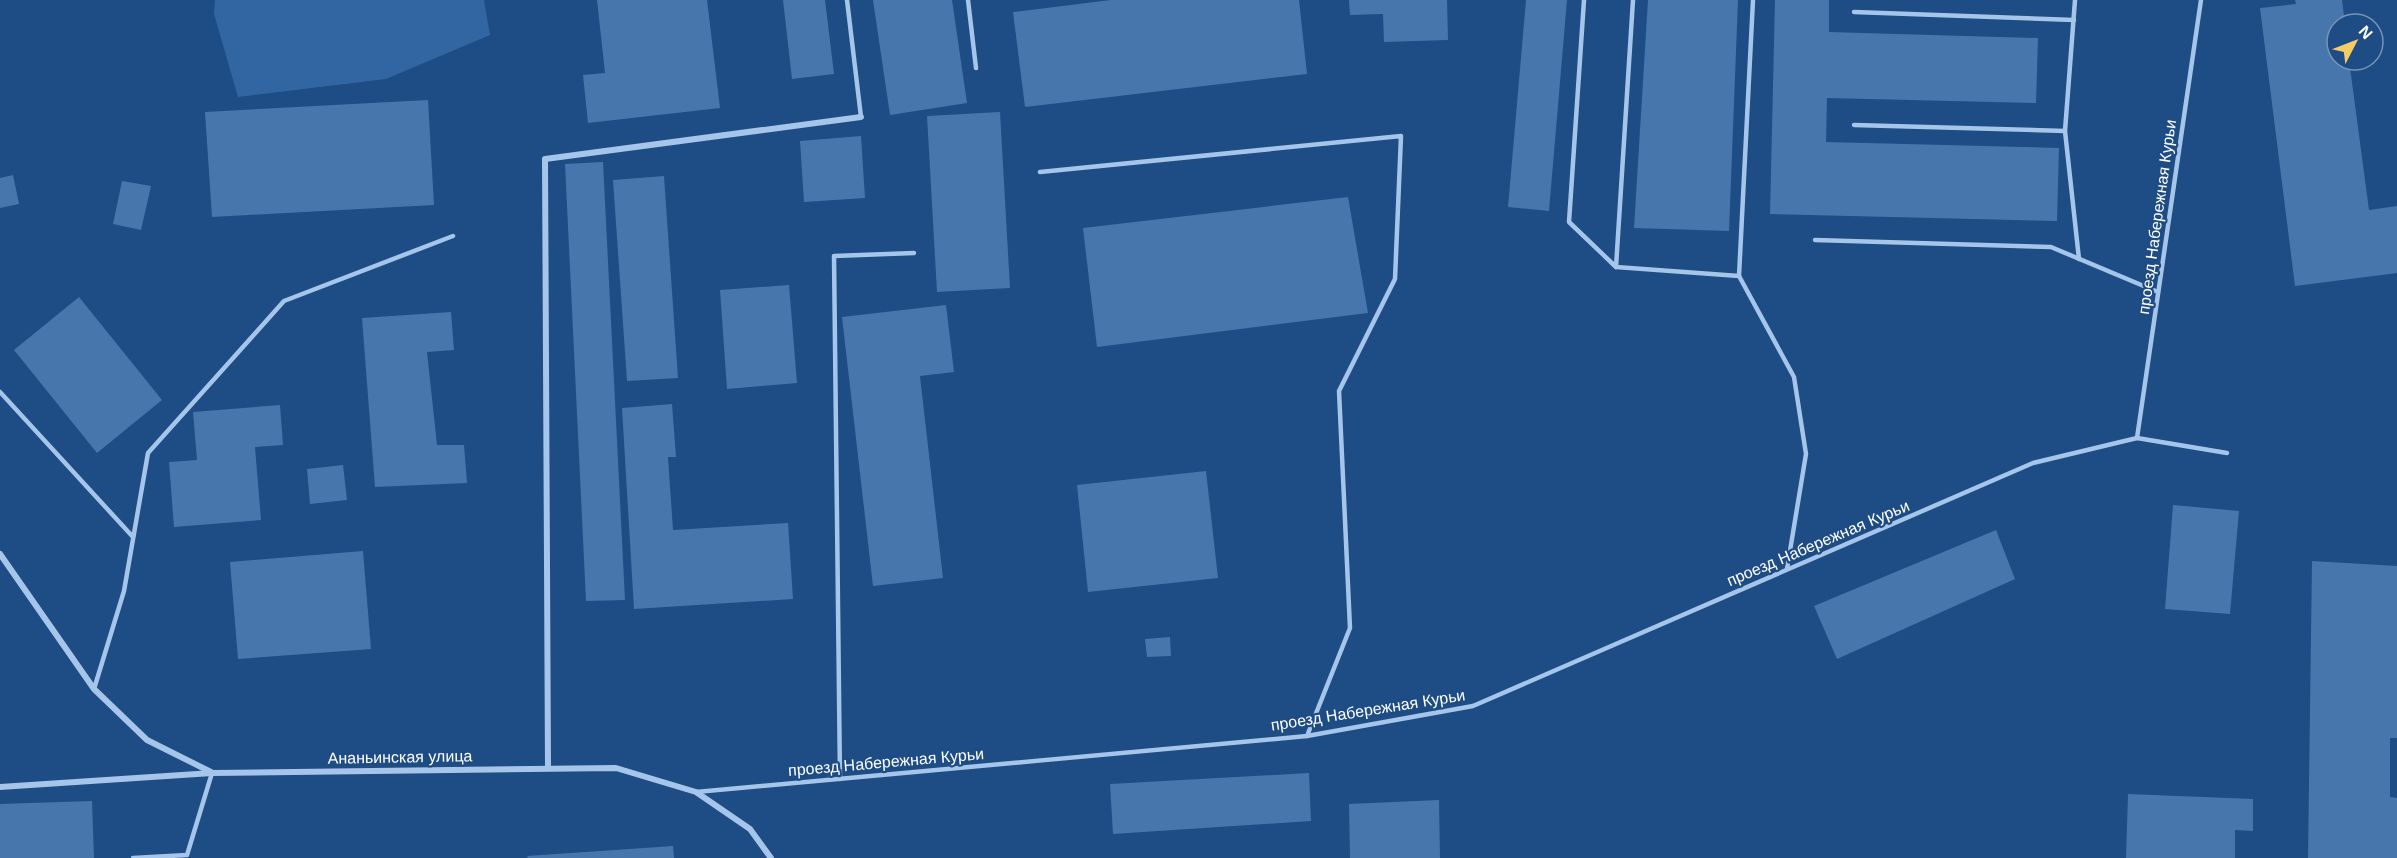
<svg xmlns="http://www.w3.org/2000/svg" width="2397" height="858" viewBox="0 0 2397 858" font-family="Arial,sans-serif">
<rect width="100%" height="100%" fill="#1e4c84"/>
<!-- green -->
<polygon fill="#3266a2" points="215,0 484,0 490,35 386,79 238,97 214,14"/>
<!-- building -->
<g fill="#4776ad">
<polygon points="597,0 707,0 720,108 588,123 583,75 605,73"/>
<polygon points="783,0 825,0 834,74 792,79"/>
<polygon points="873,0 952,0 967,103 890,115"/>
<polygon points="1111,0 1299,0 1307,74 1025,107 1013,12"/>
<polygon points="1349,0 1447,0 1448,40 1384,42 1383,14 1350,15"/>
<polygon points="1526,0 1567,0 1549,211 1508,207"/>
<polygon points="1648,0 1738,0 1729,231 1634,228"/>
<polygon points="1775,0 1829,0 1829,32 2038,38 2036,103 1827,98 1826,142 2059,148 2057,221 1770,214"/>
<polygon points="2295,0 2342,0 2345,24 2337,24 2337,60 2349,60 2369,210 2397,206 2397,273 2295,286 2260,8 2296,4"/>
<polygon points="428,100 434,205 212,217 205,112"/>
<polygon points="1000,112 1010,288 937,292 927,116"/>
<polygon points="861,136 865,198 804,202 800,141"/>
<polygon points="603,162 625,600 586,601 565,164"/>
<polygon points="13,175 19,204 0,208 0,178"/>
<polygon points="664,176 678,378 627,381 613,180"/>
<polygon points="122,181 151,186 141,230 113,224"/>
<polygon points="1348,197 1368,313 1097,347 1083,228"/>
<polygon points="789,285 797,383 727,389 720,290"/>
<polygon points="79,297 162,400 97,453 14,350"/>
<polygon points="946,305 954,372 920,376 943,578 873,586 842,317"/>
<polygon points="451,312 454,350 427,352 437,445 464,445 467,483 375,487 362,318"/>
<polygon points="672,404 676,457 668,457 673,530 788,523 793,599 634,609 622,408"/>
<polygon points="280,405 283,445 255,447 261,520 174,527 169,462 197,460 193,412"/>
<polygon points="343,465 347,500 310,504 307,469"/>
<polygon points="1206,471 1218,578 1088,592 1077,485"/>
<polygon points="2173,505 2239,511 2230,614 2165,609"/>
<polygon points="1996,530 2015,579 1837,659 1814,606"/>
<polygon points="363,551 371,649 238,659 230,562"/>
<polygon points="2312,561 2397,566 2397,738 2390,738 2390,797 2397,798 2397,858 2308,858"/>
<polygon points="1170,637 1171,656 1147,657 1145,639"/>
<polygon points="1309,773 1311,821 1113,834 1110,784"/>
<polygon points="2128,794 2253,799 2253,831 2235,830 2235,858 2126,858"/>
<polygon points="1439,800 1440,858 1350,858 1349,804"/>
<polygon points="92,801 94,858 0,858 0,804"/>
<polygon points="673,846 674,858 528,858 527,856"/>
</g>
<g fill="none" stroke-linecap="round" stroke-linejoin="round">
<!-- lane -->
<g stroke="#a6c5ea" stroke-width="4.5">
<polyline points="847,0 861,117"/>
<polyline points="968,0 976,68"/>
<polyline points="1584,0 1569,222 1616,267"/>
<polyline points="1633,0 1616,267 1739,276"/>
<polyline points="1753,0 1739,276 1794,377 1806,454 1787,569"/>
<polyline points="1854,12 2074,20"/>
<polyline points="1854,125 2065,131 2075,0"/>
<polyline points="2065,131 2079,259"/>
<polyline points="1040,172 1401,136 1395,279 1339,391 1350,628 1307,736"/>
<polyline points="1815,240 2051,247 2158,292"/>
<polyline points="0,392 133,537"/>
<polyline points="2137,438 2201,0"/>
<polyline points="94,689 124,591 148,453 284,301 453,236"/>
<polyline points="840,779 834,256 914,253"/>
<polyline points="696,792 1307,736 1473,706 2033,463 2137,438 2227,453"/>
<polyline points="133,858 187,855 212,773"/>
</g>
<!-- street -->
<g stroke="#a6c5ea" stroke-width="6">
<polyline points="0,554 94,689 147,740 211,772"/>
<polyline points="548,768 545,159 861,117"/>
<polyline points="0,787 212,773 616,768 696,792 750,829 771,858"/>
</g>
</g>
<g text-anchor="middle" dominant-baseline="central" stroke-width="4.5" stroke-linejoin="round" paint-order="stroke">
<!-- street labels -->
<g font-size="16" fill="#fff" stroke="#1e4c84">
<text transform="translate(2157 217) rotate(-82)">проезд Набережная Курьи</text>
<text transform="translate(1818 543) rotate(-23)">проезд Набережная Курьи</text>
<text transform="translate(1368 710) rotate(-9)">проезд Набережная Курьи</text>
<text transform="translate(400 757) rotate(-1)">Ананьинская улица</text>
<text transform="translate(886 762) rotate(-5)">проезд Набережная Курьи</text>
</g>
</g>
<!-- north arrow -->
<g transform="translate(2355 42) rotate(48)"><circle r="28" fill="#1e4c84" stroke="#7894b5" stroke-width="1.5"/>
<path d="M0-4.5L10 22L0 15L-10 22Z" fill="#f8cc65"/>
<text y="-9" font-size="16" font-weight="bold" text-anchor="middle" fill="#ffffff">N</text>
</g>
</svg>
